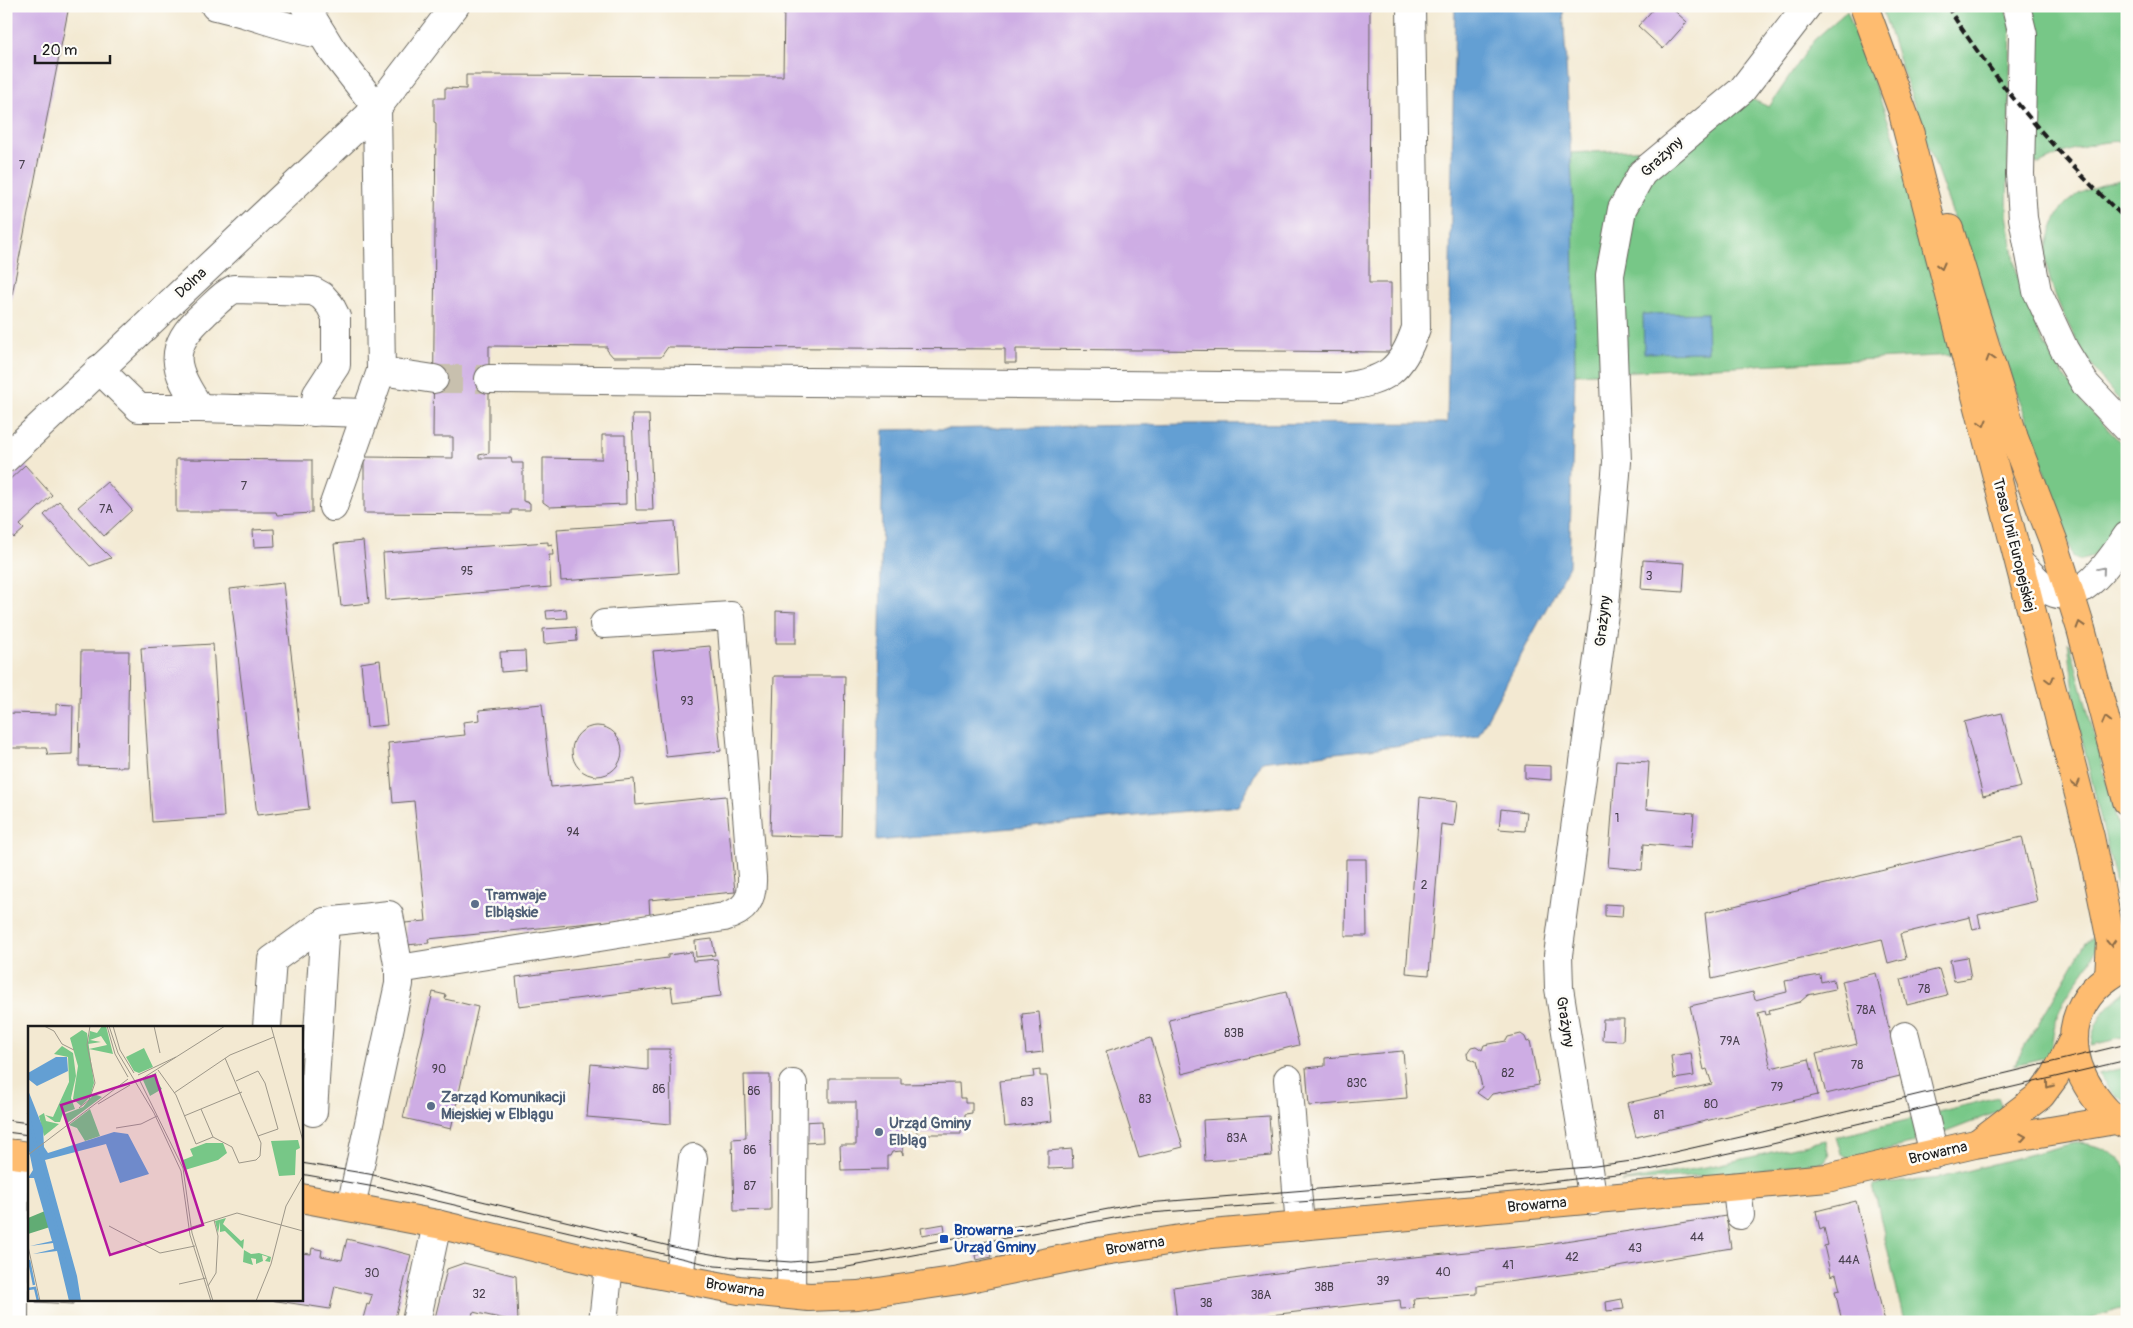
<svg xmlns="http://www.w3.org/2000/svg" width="2133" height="1328" font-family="Pangolin,sans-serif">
  <rect width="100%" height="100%" fill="#fdfcf7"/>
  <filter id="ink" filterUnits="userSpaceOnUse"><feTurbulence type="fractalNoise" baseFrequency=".02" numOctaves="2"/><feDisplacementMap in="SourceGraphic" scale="10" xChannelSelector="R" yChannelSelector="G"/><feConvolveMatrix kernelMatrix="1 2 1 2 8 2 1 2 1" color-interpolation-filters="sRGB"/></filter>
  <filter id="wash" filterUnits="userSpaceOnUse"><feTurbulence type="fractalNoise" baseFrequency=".0096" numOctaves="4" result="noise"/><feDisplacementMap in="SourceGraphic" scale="20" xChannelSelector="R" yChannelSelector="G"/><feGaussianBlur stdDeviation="1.12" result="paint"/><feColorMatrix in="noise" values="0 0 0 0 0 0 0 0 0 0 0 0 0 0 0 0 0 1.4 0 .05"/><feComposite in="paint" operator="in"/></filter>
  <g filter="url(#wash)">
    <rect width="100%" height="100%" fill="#f3e9d2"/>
    <g fill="#77c787" stroke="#4a7252">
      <path d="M1881 6H2004L2011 25 2007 214 2017 274 2037 330 2053 359 2083 403 2127 449V511L2105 544 2092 556 2080 560 2073 557C2013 372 1941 191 1881 6Z"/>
      <path d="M2030 6H2127V141C2089 142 2073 148 2039 164L2032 161C2032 109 2046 57 2030 6Z"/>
      <polygon points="1847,11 1903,160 1956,355 1575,374 1571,153 1670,148 1749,98 1769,107 1814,40"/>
      <path d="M2127 178V408C2094 377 2053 307 2046 262 2044 249 2054 219 2062 208 2077 189 2105 184 2127 178Z"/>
      <polygon points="2068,642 2070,644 2127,859 2127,904 2121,905 2077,718"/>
      <path d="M2096 937C2097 963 2076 978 2065 999 2055 1017 2052 1036 2051 1056L2014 1065 2086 942Z"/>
      <path d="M2127 991V1037L2091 1045C2093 1021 2108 1005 2127 991Z"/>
      <polygon points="2127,1067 2127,1102 2113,1093 2098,1074"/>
      <polygon points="1998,1097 2003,1110 1941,1134 1930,1114"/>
      <polygon points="1915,1118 1918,1133 1915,1143 1848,1158 1841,1153 1836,1137"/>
      <polygon points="1825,1140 1829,1155 1824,1162 1718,1175 1621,1182 1716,1165"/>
      <path d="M2074 1143C2096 1143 2114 1150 2127 1169V1316L2125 1308 2078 1322H1904L1873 1185 1939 1178Z"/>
    </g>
    <g fill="#639fd3" stroke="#405e78">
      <polygon points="1455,6 1563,6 1573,198 1575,374 1569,566 1478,736 1261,762 1239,806 877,841 883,430 1188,424 1447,423"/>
      <polygon points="1707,313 1708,352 1644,353 1643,314"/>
    </g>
    <g id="blocks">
      <g fill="#ceade4">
        <polygon points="6,6 69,6 7,320 6,320"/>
        <polygon points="784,6 1370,6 1369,283 1391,283 1391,352 1016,349 1016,363 1005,363 1005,349 668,347 661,357 613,357 607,350 607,347 489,346 489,453 479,455 479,458 511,458 512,463 523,463 523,501 530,503 530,510 511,510 511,514 364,513 364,457 453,458 453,437 433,437 436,123 434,122 434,98 445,98 445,88 466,89 466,75 783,76"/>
        <polygon points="1656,6 1669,6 1687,22 1663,49 1638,26"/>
        <polygon points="632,415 649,415 653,510 636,510"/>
        <polygon points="602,435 625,435 626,504 550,507 543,502 543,458 602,459"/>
        <polygon points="176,459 312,460 312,513 277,515 276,512 176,512"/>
        <polygon points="25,465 52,495 20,525 24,529 14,538 6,529 6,483"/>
        <polygon points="107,482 132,510 104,536 78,507"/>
        <polygon points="59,501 97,544 111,558 90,566 44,515"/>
        <polygon points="675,521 678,573 561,581 557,529"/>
        <polygon points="274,529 275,546 254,547 253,530"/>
        <polygon points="363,541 369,603 341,606 334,544"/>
        <polygon points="548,542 548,545 552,544 553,555 549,555 551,587 386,600 383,553"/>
        <polygon points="1643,560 1685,563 1683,592 1641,589"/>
        <polygon points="283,583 309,809 257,815 230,589"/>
        <polygon points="566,609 567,618 547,619 546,611"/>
        <polygon points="776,611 796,612 796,643 776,643"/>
        <polygon points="576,627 577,641 544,644 543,629"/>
        <polygon points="213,644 224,817 152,822 141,648"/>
        <polygon points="710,646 721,751 666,757 653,651"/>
        <polygon points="81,651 129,651 127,767 79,766"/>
        <polygon points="525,651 526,670 501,672 500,652"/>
        <polygon points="380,660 387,725 367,727 361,663"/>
        <polygon points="774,676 845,676 842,837 770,835"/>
        <polygon points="56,704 73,705 72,754 48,755 46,748 6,748 6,713 56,714"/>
        <polygon points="542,704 551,787 634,779 636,805 726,796 735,892 649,900 650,917 428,939 429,943 406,945 405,923 426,921 414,801 393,803 388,743 465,735 463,722 480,720 479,710"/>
        <polygon points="2002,713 2021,787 1983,796 1964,722"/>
        <circle cx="597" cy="751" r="25"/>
        <polygon points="1616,760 1649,762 1646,809 1694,813 1691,848 1644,844 1642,870 1608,867"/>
        <polygon points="1525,765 1551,766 1551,780 1525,778"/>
        <polygon points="1420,797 1457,802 1454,826 1441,824 1429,975 1406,973"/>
        <polygon points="1501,809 1527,812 1525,831 1499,829"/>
        <polygon points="2022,837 2037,901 1978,915 1981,928 1973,930 1970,917 1900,934 1906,958 1888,963 1882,939 1712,979 1705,913"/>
        <polygon points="1346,859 1366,859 1367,936 1345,936"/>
        <polygon points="1605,904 1623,905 1622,917 1605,916"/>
        <polygon points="712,939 715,955 696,957 695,941"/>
        <polygon points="692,952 693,961 717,959 721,996 673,1002 671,987 519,1006 516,977 668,958 668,955"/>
        <polygon points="1967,957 1971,978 1954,981 1950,960"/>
        <polygon points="1939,969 1947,995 1907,1005 1901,979"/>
        <polygon points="1876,973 1900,1076 1826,1094 1816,1054 1857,1044 1842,981"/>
        <polygon points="1820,975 1821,982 1833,979 1835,989 1808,995 1800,1002 1769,1010 1770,1014 1766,1015 1765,1011 1758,1013 1771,1068 1809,1059 1818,1095 1636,1137 1627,1103 1712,1084 1707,1069 1704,1070 1690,1006 1753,992 1755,1000 1787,992 1785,981"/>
        <polygon points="433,992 446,995 445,999 478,1007 451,1129 403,1118"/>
        <polygon points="1286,992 1299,1045 1182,1074 1169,1020"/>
        <polygon points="1039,1012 1043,1052 1026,1054 1022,1014"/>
        <polygon points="1603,1019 1624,1019 1623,1041 1602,1040"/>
        <polygon points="1521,1034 1525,1037 1527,1042 1530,1041 1539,1085 1492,1094 1487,1100 1477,1093 1482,1087 1476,1061 1468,1058 1467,1053 1471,1047 1476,1046 1482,1050 1484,1045 1506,1041 1508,1037"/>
        <polygon points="1151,1037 1183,1147 1139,1158 1106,1051"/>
        <polygon points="648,1049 670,1049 671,1124 587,1117 591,1064 648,1070"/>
        <polygon points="1403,1051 1407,1098 1309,1106 1306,1068 1325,1066 1325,1058"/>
        <polygon points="1691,1053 1694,1076 1674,1079 1671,1056"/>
        <polygon points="1040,1070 1040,1076 1047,1076 1052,1121 1005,1127 1000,1081 1034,1077 1033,1071"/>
        <polygon points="744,1075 770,1075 771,1210 734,1211 732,1139 746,1138"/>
        <polygon points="829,1078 901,1078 901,1084 959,1083 960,1098 965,1098 965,1103 972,1103 972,1113 965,1114 965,1118 961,1118 961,1134 917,1134 916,1118 902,1119 903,1155 901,1151 892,1152 890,1156 887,1156 887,1169 841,1170 840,1145 856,1145 856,1102 829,1102"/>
        <polygon points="1269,1116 1272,1156 1205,1161 1203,1120"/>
        <polygon points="822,1121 823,1142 803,1143 802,1122"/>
        <polygon points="1072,1149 1073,1168 1048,1169 1048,1151"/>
        <polygon points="1856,1201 1885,1322 1842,1321 1835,1291 1840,1290 1836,1274 1831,1276 1824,1246 1828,1245 1824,1228 1820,1230 1816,1211"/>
        <polygon points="1726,1216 1731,1248 1606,1269 1477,1286 1477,1294 1413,1299 1414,1308 1401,1309 1400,1300 1210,1322 1177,1322 1173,1287 1352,1263 1539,1245"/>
        <polygon points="944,1224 945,1231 922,1235 921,1228"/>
        <polygon points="347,1239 411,1255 394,1322 362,1322 367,1304 369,1305 372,1295 335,1286 330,1309 271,1300 301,1299 301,1253 311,1254 312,1248 322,1250 321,1256 342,1260"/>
        <polygon points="991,1252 992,1257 976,1260 975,1255"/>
        <polygon points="464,1263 516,1276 518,1322 473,1312 471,1320 478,1322 434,1322 447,1269"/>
        <polygon points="36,1299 73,1299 73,1304 36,1302"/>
        <polygon points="1622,1299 1624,1309 1607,1311 1606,1302"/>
      </g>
    </g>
  </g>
  <g filter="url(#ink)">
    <use href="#blocks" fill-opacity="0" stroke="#67645c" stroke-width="1"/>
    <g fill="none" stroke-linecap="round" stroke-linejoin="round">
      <polyline stroke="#c8c0ae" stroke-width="28" stroke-dasharray="28 14" stroke-linecap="butt" points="434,379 489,379"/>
      <defs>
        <g id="minor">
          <path d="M215 6C252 13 285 29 322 34"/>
          <polyline points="305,6 332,50 377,108 381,371 333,507"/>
          <polyline points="2016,6 2023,35 2020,174 2023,218 2037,291 2064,349 2086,385 2127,428"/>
          <polyline points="99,369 139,408 200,408 366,413"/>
          <polyline points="381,371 434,379"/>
          <path d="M489 379 1343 387C1386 381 1402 371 1416 328L1411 6"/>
          <path d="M200 408C173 369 166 348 204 314 214 305 223 294 234 289L313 291 322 296 330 305 336 317V365L317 394 314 412"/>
          <polyline points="6,458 377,108 455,6"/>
          <path d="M2020 564C2030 572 2040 586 2052 592 2083 606 2113 556 2127 536"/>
          <polyline points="267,1027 272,960 325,922 389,915 399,969"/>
          <polyline points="1905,1036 1934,1154"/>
          <polyline points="1288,1079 1300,1226"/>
          <polyline points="313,1112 325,922"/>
          <polyline points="1737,1188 1740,1215"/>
          <polyline points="1593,1201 1559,988 1558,955 1605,606 1617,462 1610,275 1622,209 1642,173 1742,90 1807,6"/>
          <path d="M351 1207 399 984V969L724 917C745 911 753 900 752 877L731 616 604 624"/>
          <polyline points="679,1279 693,1158"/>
          <polyline points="791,1295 793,1084"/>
          <polyline points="14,1322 15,1154"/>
          <polyline points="416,1322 437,1224"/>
          <polyline points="603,1322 609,1265"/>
        </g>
        <g id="major">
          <polyline points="1864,6 1911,134"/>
          <polyline points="1904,117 2090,837 2111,941 2109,976"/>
          <polyline points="1949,229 2014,438 2053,540 2081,629 2127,801"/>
          <path d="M2125 967C2073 993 2059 1042 2091 1091 2101 1106 2111 1118 2127 1125"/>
          <polyline points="1978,1143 2041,1095 2055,1076 2072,1042"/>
          <polyline points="6,1153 29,1156"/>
          <polyline points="301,1198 437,1224 609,1265 739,1290 809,1297 858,1295 959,1280 1098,1252 1212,1234 1827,1178 1975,1144 2115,1120"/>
        </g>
      </defs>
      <use href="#minor" stroke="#67645c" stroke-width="30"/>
      <use href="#major" stroke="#67645c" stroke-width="30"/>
      <use href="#minor" stroke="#fff" stroke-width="28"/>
      <use href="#major" stroke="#febc70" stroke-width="28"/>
      <g stroke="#1c1c1c" stroke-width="1">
        <polyline points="6,1120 29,1123"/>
        <polyline points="6,1132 29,1135"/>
        <polyline points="301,1163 369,1174 682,1249 734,1258 791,1262 814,1260 875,1253 1135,1204 1588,1167 1639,1160 1754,1134 2127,1044"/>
        <polyline points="301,1174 386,1189 715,1266 791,1271 842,1268 1136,1214 1517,1186 1649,1170 1768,1145 2127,1060"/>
      </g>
      <path stroke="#1c1c1c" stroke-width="4" stroke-dasharray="8 4" stroke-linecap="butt" d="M1947 6C1997 85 2059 156 2127 220"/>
    </g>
    <defs><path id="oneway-chevron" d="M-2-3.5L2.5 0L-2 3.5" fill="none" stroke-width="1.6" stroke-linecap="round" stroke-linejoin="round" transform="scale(1.25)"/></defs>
    <g stroke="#8d6c46">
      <use href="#oneway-chevron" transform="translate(1941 266) rotate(76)"/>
      <use href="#oneway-chevron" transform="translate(1990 358) rotate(-107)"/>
      <use href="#oneway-chevron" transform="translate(1983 423) rotate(75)"/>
      <use href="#oneway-chevron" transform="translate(2080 625) rotate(-107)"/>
      <use href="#oneway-chevron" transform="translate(2050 680) rotate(75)"/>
      <use href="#oneway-chevron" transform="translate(2106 720) rotate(-104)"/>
      <use href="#oneway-chevron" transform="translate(2076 784) rotate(76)"/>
      <use href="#oneway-chevron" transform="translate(2111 943) rotate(87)"/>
      <use href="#oneway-chevron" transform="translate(2049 1085) rotate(126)"/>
      <use href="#oneway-chevron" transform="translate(2023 1137) rotate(-9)"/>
    </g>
    <use stroke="#999" href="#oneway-chevron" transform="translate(2102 570) rotate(-50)"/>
  </g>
  <g fill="#5c6f8a" stroke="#fdfcf7" stroke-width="2">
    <circle cx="475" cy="904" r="5"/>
    <circle cx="431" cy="1106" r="5"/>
    <circle cx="879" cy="1132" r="5"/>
  </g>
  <rect fill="#1a4fb4" stroke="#fdfcf7" stroke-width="2" x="939" y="1234" width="10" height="10" rx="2.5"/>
  <g text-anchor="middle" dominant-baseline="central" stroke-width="5" stroke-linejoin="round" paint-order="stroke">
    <g font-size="12" fill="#48404e">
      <text x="22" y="165">7</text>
      <text x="244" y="486">7</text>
      <text x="106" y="509">7A</text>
      <text x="467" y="571">95</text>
      <text x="1649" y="576">3</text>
      <text x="687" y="701">93</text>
      <text x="1617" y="818">1</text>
      <text x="573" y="832">94</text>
      <text x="1424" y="885">2</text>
      <text x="1924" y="989">78</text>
      <text x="1866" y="1010">78A</text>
      <text x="1234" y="1033">83B</text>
      <text x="1730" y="1041">79A</text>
      <text x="1857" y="1065">78</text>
      <text x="439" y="1069">90</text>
      <text x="1508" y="1073">82</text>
      <text x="1357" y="1083">83C</text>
      <text x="1777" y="1087">79</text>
      <text x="659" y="1089">86</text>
      <text x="754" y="1091">86</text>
      <text x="1145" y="1099">83</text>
      <text x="1027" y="1102">83</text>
      <text x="1711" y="1104">80</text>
      <text x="1659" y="1115">81</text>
      <text x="1237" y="1138">83A</text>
      <text x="750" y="1150">86</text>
      <text x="750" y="1186">87</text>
      <text x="1697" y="1237">44</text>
      <text x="1635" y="1248">43</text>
      <text x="1572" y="1257">42</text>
      <text x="1849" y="1260">44A</text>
      <text x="1508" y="1265">41</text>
      <text x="1443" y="1272">40</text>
      <text x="372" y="1273">30</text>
      <text x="1383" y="1281">39</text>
      <text x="1324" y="1287">38B</text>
      <text x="479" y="1294">32</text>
      <text x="1261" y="1295">38A</text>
      <text x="1206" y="1303">38</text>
    </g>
    <g font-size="15" fill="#1c1c1c" stroke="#fdfcf7">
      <text transform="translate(1662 157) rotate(-43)">Grażyny</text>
      <text transform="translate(191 283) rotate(-43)">Dolna</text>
      <text transform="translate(2014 545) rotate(76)">Trasa Unii Europejskiej</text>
      <text transform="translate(1603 621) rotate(-84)">Grażyny</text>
      <text transform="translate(1565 1022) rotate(81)">Grażyny</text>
      <text transform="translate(1938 1153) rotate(-13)">Browarna</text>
      <text transform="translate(1537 1205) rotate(-5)">Browarna</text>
      <text transform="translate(1135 1246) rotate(-9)">Browarna</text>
      <text transform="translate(735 1288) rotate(9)">Browarna</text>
    </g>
    <g font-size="15" font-weight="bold" fill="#4e5e75" stroke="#fdfcf7" text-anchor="start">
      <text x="485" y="895">Tramwaje<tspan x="485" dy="17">Elbląskie</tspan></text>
      <text x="441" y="1097">Zarząd Komunikacji<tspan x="441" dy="17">Miejskiej w Elblągu</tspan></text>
      <text x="889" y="1123">Urząd Gminy<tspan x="889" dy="17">Elbląg</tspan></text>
    </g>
    <g font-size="15" font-weight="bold" fill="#164399" stroke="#fdfcf7" text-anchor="start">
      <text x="954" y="1230">Browarna -<tspan x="954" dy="17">Urząd Gminy</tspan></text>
    </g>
  </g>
  <g transform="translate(28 1026)">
    <rect width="275" height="275" fill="#f3e9d2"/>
    <path d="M74 0H78L85 28 61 23 79 19 73 10 62 14 73 16 60 18 62 5 69 7ZM54 4 59 7 66 57 62 71 53 80 45 73 50 40 42 12ZM34 20 45 27 48 50 43 72 47 83 35 87 32 96H27L17 89 25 91 41 56 40 31 26 28ZM116 22 125 41 111 47 106 45 98 31ZM129 46 126 50 134 63 122 70 115 54ZM66 68 74 71 38 98 37 88 55 81ZM62 83 72 110 57 115 49 102 41 99ZM16 87 18 95 31 98 16 110 11 90ZM270 114 272 122 268 124 267 149 251 150 243 115ZM178 117H195L199 127 190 134 157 144 155 134 165 130 162 123ZM198 192 195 198 213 215 216 213 215 223 197 205 192 206V196L190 207 187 195ZM216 224 223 228 231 227 243 231 242 236 237 235 240 231 234 229 235 235 228 238V233L223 232 225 239 215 236Z" fill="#77c787"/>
    <path d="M17 185 22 201 0 208V192Z" fill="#61ac74"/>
    <path d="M28 31H39L40 45 9 60 0 53V47ZM0 64 15 102 16 121 20 127 86 106 100 108 121 148 92 157 78 118 17 134 49 250 53 275H41L29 225 5 228 26 223 25 217 2 220 24 215 6 152H0L5 144 0 120Z" fill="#639fd3"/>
    <path fill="none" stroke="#639fd3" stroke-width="2.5" d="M0 87 47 275M1 234 6 259M0 263 7 262 10 275"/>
    <path fill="none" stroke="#9d9789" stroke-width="1" d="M16 0 26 5 34 18 46 24M79 0 87 28 100 51M81 0 90 27 126 87 153 145 162 209 183 275M85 0 92 24 106 47M126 0 132 27M243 0 275 115M130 44 148 69 168 118 185 111 204 121 211 137 228 134 232 130 233 117 197 32M110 49 148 31M112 54 197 0M112 55 155 142 164 207 185 275M208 55 230 45 237 57 250 103 230 110M146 67 202 29 246 11M70 78 102 59M51 82 61 74 67 57 59 19 62 0M173 83 185 111M156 90 214 66M88 102 113 98 129 90M0 129 100 53M81 200 132 227 167 220M164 201 209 187 275 205M0 220 12 275M151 258 178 252M180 260 188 247 190 210 186 194M228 275 243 238 258 180 275 150"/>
    <path fill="#b5179e" fill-opacity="0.15" stroke="#b5179e" stroke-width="2.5" d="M127 49 175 199 82 229 33 79Z"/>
    <rect width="275" height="275" fill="none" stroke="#1c1c1c" stroke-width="2.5"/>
  </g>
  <rect width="2133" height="1328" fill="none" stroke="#fdfcf7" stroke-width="25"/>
  <path d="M35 55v8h75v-8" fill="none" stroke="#1c1c1c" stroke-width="2.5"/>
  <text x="42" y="55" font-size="15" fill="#1c1c1c" stroke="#fdfcf7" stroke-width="4" paint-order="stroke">20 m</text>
</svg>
